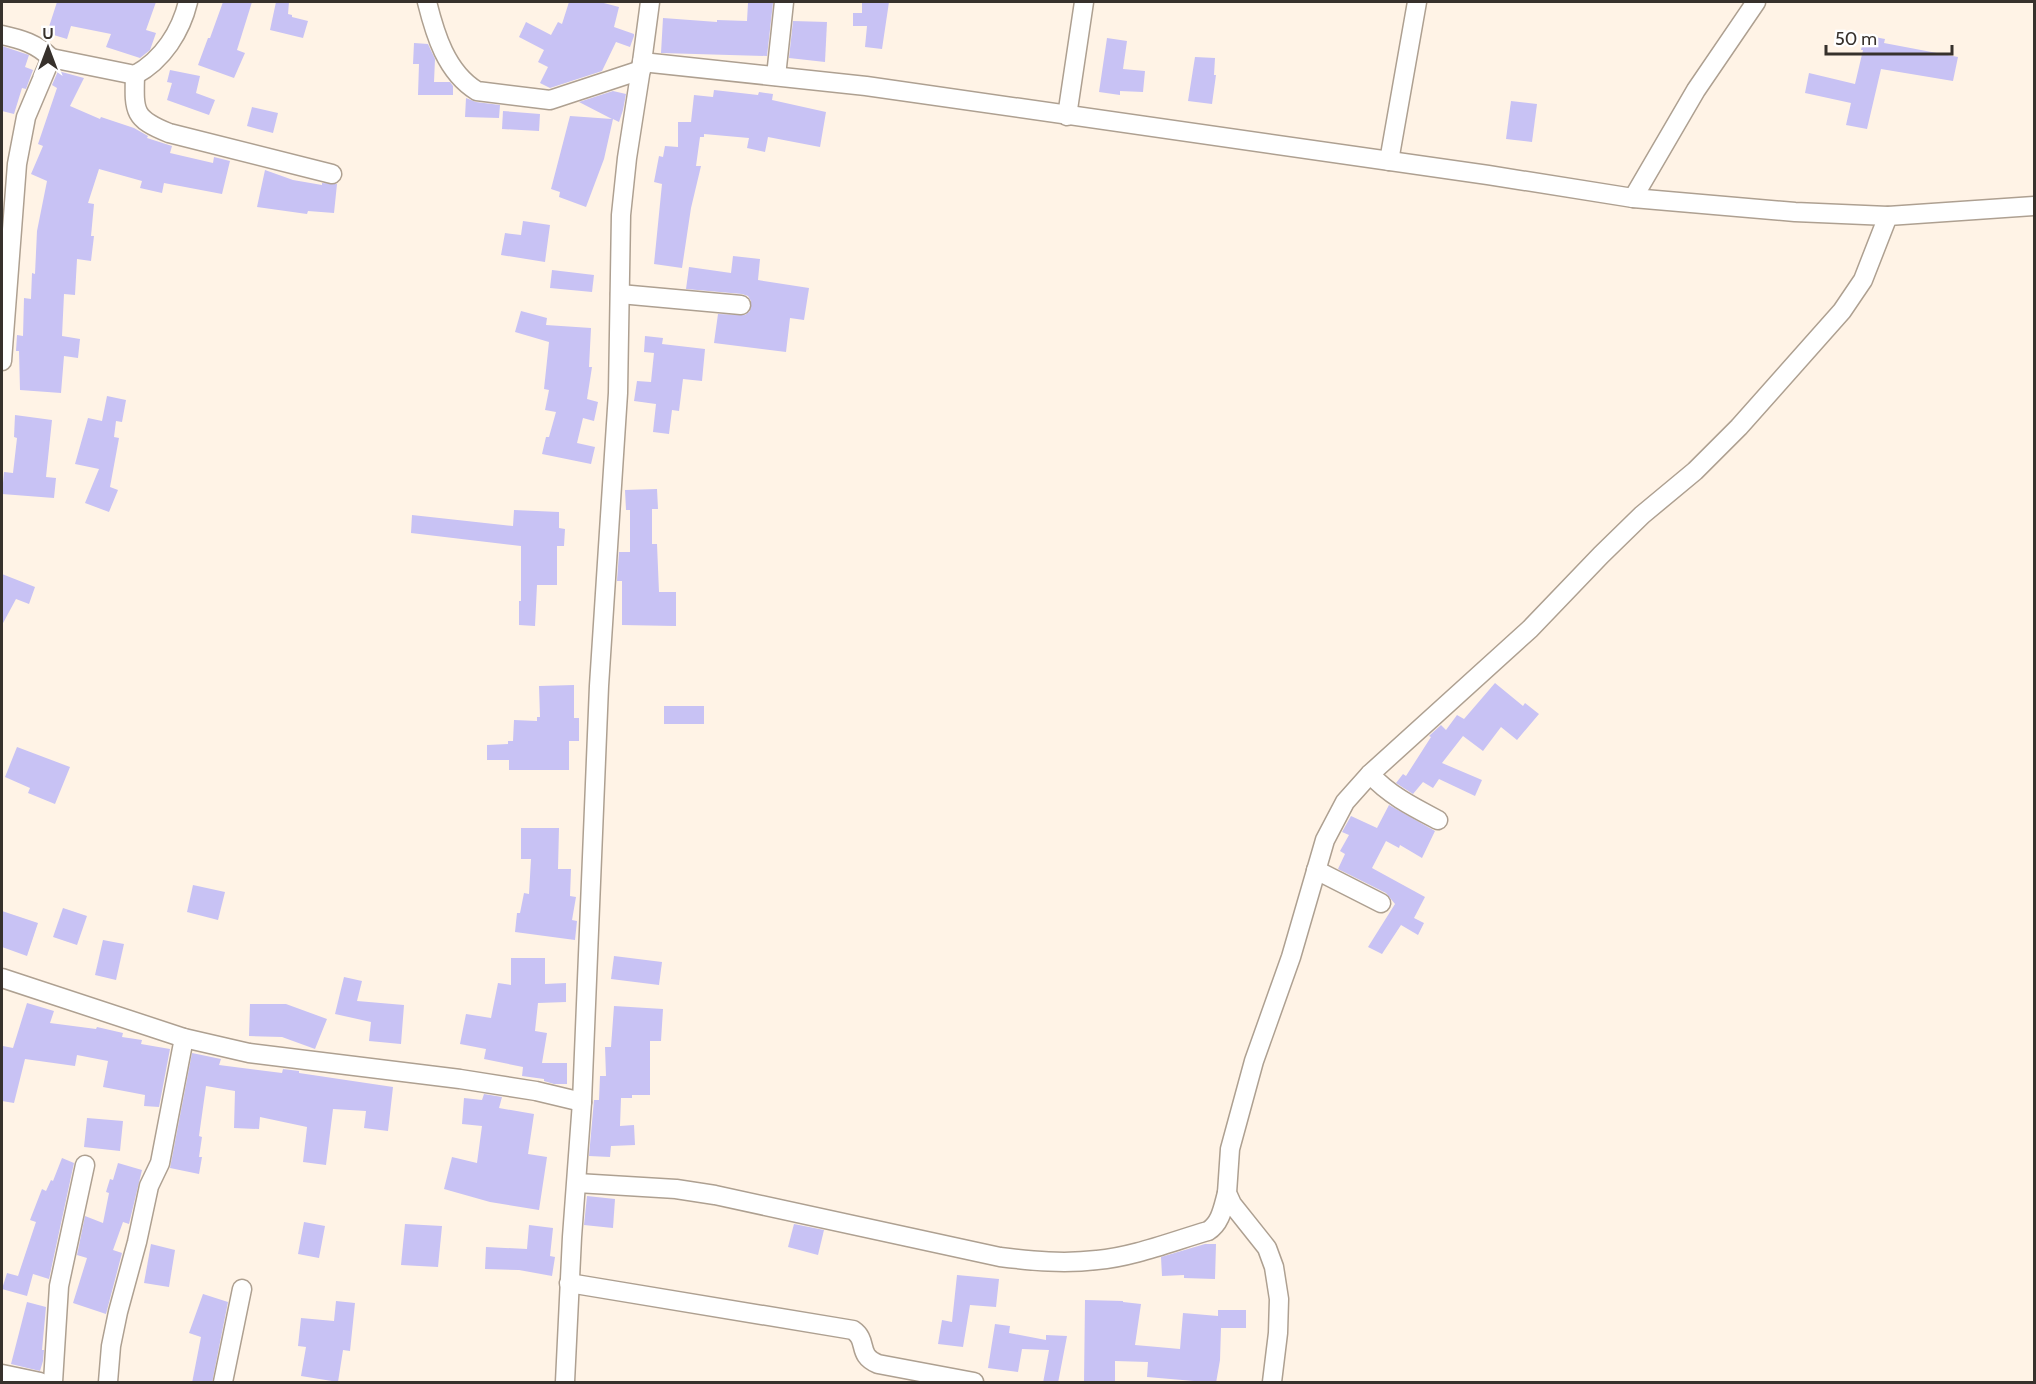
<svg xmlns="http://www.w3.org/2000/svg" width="2036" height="1384" font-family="Cabin,sans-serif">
  <rect width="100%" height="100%" fill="#fff3e6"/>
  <g fill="#c8c2f4">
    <polygon points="57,2 156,2 146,30 156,33 150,50 140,58 106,47 111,34 71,26 67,39 47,33"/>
    <polygon points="223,2 252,2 237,50 245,53 234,78 198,65 208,38 210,38"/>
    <polygon points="276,2 289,2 288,14 292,15 292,17 308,21 303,38 270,30"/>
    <polygon points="569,2 600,2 619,7 614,27 634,34 634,36 630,47 616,42 602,71 550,88 540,83 548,67 538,62 544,50 519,37 526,22 551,35 558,22 562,24"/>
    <polygon points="862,2 889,2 882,49 865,47 867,26 853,26 853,13 862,13"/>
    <polygon points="748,3 773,3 767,56 661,53 663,18 717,22 717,20 747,21"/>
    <polygon points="793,21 827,22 825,62 789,58"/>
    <polygon points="1864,35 1885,39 1884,43 1958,57 1953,81 1881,69 1867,129 1846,125 1851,103 1805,93 1809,73 1855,84 1863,50 1861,50"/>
    <polygon points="1107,38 1127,41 1123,69 1145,71 1143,92 1120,91 1120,95 1099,92"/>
    <polygon points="414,43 428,44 435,59 434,82 450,82 453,86 453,95 418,95 419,64 413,64"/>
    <polygon points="2,46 29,55 25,67 33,70 26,89 22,88 14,114 2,111"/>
    <polygon points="1195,57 1215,58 1214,75 1216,75 1212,104 1188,101"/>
    <polygon points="170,70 200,76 196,93 215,100 209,115 167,100 172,83 167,82"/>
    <polygon points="58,71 84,78 70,106 100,119 101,117 134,128 148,136 147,138 172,146 170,153 213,163 214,157 230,161 222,194 164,183 162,193 140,188 142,181 99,169 88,203 94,204 91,236 94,236 91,261 77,259 75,295 64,294 62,336 80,339 78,358 64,356 61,393 20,390 19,351 16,351 17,335 23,336 24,298 31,299 32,273 35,274 37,231 47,181 31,174 43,146 38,144 57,88 52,85"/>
    <polygon points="714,90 758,95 759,92 773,94 772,100 826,112 820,147 768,137 765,152 747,148 749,138 704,134 704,137 700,137 696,166 701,166 691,208 682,268 654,264 662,184 654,182 659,156 663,157 665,146 678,147 678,122 691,122 694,95 713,97"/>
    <polygon points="613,91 626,94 623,110 619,122 613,119 604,159 586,207 559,197 560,192 551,189 570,116 612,119 579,102"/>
    <polygon points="466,98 476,102 500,105 499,118 465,117"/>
    <polygon points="1511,101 1537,104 1532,142 1506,139"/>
    <polygon points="252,107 278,113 273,133 247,126"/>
    <polygon points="503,111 540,114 539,131 502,129"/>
    <polygon points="265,170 293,180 322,185 322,183 337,184 334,213 308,211 307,214 257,207"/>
    <polygon points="523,221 550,225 545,262 501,255 505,233 521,235"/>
    <polygon points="733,256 760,259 758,280 809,288 804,320 790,318 786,352 714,343 718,314 745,315 750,311 751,301 748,296 742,294 686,289 689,267 731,273"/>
    <polygon points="552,270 594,275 592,292 550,288"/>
    <polygon points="521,311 547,318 546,325 591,328 589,367 592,367 587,399 598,402 594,421 583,418 577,443 595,447 591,464 542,454 546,437 549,437 556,412 545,410 549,390 544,389 549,342 515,332"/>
    <polygon points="645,336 663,338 662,344 705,349 702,381 683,379 679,411 672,410 669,434 653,432 656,404 634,401 637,381 651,382 654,353 644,352"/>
    <polygon points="107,396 126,400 122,422 116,421 114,437 119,438 110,487 118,490 109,512 85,503 99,469 75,464 88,418 102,421"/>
    <polygon points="15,415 52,420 46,477 56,478 54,498 2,494 4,472 13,473 17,438 14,437"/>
    <polygon points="657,489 658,509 652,509 652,544 657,544 659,592 676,592 676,626 622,625 622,581 617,581 619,552 630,552 630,510 626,510 625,490"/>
    <polygon points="514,510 559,512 559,528 565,529 564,546 557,546 557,585 537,585 535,626 519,625 519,601 521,601 521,546 411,533 412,515 513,526"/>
    <polygon points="2,574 35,587 29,604 16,599 2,625"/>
    <polygon points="1495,683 1523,706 1525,703 1539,714 1517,740 1501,727 1483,751 1463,736 1442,763 1482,780 1475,796 1439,779 1433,788 1423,782 1413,794 1396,783 1403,774 1406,776 1431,737 1429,736 1441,725 1446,730 1457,715 1464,719"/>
    <polygon points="574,685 574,718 579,718 579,741 569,741 569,770 509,770 509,760 487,760 487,745 508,744 508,741 513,741 514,720 537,721 537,717 540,717 539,686"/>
    <rect x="664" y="706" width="40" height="18"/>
    <polygon points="17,747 70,767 55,804 28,793 30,788 5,777"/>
    <polygon points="1389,805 1435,831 1422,858 1400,845 1399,848 1386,841 1372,868 1425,897 1414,918 1424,923 1418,935 1401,925 1382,954 1368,947 1395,904 1386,893 1338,869 1345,854 1340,851 1349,835 1342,832 1351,816 1377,828"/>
    <polygon points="521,828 559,828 558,869 571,869 570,896 576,897 572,920 577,921 575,940 515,932 517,913 520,913 524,893 529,894 531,859 521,859"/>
    <polygon points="193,885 225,892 218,920 187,912"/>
    <polygon points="63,908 87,916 77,945 53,937"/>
    <polygon points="2,911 38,923 27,956 2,947"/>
    <polygon points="103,940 124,944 116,980 95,975"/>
    <polygon points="614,956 662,962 659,985 611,979"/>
    <polygon points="511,958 545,958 545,984 566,983 566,1002 538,1003 535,1031 547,1033 542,1063 567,1063 567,1084 554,1084 544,1081 544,1079 522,1076 523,1067 484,1059 486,1049 460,1044 466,1014 491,1018 498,983 511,985"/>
    <polygon points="344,977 362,981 357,1001 404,1005 401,1044 369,1041 371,1022 335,1014"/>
    <polygon points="27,1003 54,1011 50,1023 96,1029 97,1027 123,1033 122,1037 142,1040 141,1044 170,1049 159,1107 144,1106 145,1095 103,1087 108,1061 77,1055 75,1066 25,1059 14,1103 2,1101 3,1046 13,1048"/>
    <polygon points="250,1004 286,1004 327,1019 315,1049 282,1037 249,1036"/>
    <polygon points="614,1006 663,1009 661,1041 650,1041 650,1095 632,1095 632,1098 621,1098 620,1126 634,1125 635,1145 611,1146 610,1157 589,1156 594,1100 599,1100 600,1076 606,1076 605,1047 611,1047"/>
    <polygon points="192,1053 221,1059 219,1065 282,1073 283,1069 299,1071 299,1073 393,1087 388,1131 364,1128 366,1111 333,1109 326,1165 303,1162 307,1127 260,1117 259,1129 234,1128 235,1091 206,1086 199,1136 202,1137 199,1157 202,1157 199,1174 170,1168"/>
    <polygon points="484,1094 502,1097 499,1108 534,1114 528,1154 547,1157 539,1210 490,1202 444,1189 452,1157 477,1163 482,1126 462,1124 464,1098 482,1100"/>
    <polygon points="87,1118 123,1121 120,1151 84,1147"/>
    <polygon points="62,1158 74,1163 49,1279 33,1274 27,1296 2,1289 7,1273 18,1276 36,1222 30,1220 42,1189 46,1191 51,1180 53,1181"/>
    <polygon points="118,1163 142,1170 129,1224 123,1222 113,1250 122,1253 106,1314 73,1303 87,1258 77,1255 85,1216 103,1223 109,1193 106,1192 110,1179 113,1180"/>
    <polygon points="587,1196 615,1199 613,1228 584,1225"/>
    <polygon points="304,1222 325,1226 319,1258 298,1254"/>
    <polygon points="405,1224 442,1226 438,1267 401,1265"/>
    <polygon points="794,1224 824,1230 818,1255 788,1247"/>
    <polygon points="529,1225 553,1228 550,1256 555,1257 552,1276 519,1270 485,1269 486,1247 527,1249"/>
    <polygon points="151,1244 175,1250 169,1287 144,1283"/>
    <polygon points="1205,1244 1216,1244 1215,1279 1184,1278 1184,1275 1162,1276 1161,1257"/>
    <polygon points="957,1275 999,1279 996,1307 970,1305 963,1347 938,1344 942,1320 952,1322"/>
    <polygon points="203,1294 228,1302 212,1383 192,1383 201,1337 189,1333"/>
    <polygon points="1085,1300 1123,1301 1123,1302 1141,1304 1135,1345 1180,1349 1183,1313 1218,1316 1218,1310 1246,1310 1246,1328 1221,1328 1220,1360 1216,1383 1194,1383 1194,1381 1147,1377 1148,1362 1115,1361 1115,1383 1084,1383"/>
    <polygon points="336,1301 355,1303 350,1351 343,1350 338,1382 301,1376 306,1347 298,1346 301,1318 334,1321"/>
    <polygon points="27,1302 46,1307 42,1350 44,1350 43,1361 40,1371 11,1364"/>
    <polygon points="995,1324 1010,1326 1009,1333 1046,1340 1046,1335 1067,1336 1058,1383 1043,1383 1049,1350 1022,1349 1018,1372 988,1368"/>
  </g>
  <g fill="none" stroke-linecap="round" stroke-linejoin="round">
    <defs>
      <g id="minor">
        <path d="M427 2C435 34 446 72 477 91L550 100 641 70"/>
        <path d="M2 35C21 39 37 44 51 58"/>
        <polyline points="642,62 866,86 1488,175 1633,198 1795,212 1888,216 2034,206"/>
        <path d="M135 75C134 111 133 119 169 133L332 174"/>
        <polyline points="776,76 784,2"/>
        <polyline points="1067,116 1084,2"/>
        <polyline points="1389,161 1417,2"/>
        <polyline points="1633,198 1696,90 1756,2"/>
        <polyline points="620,294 741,305"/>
        <path d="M2 361 17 164 26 117 51 58 135 75C163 60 181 31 188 2"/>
        <path d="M1370 774C1389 795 1413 807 1438 820"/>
        <polyline points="1316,870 1381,903"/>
        <polyline points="2,978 184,1038 249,1053 460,1079 536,1091 582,1102"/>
        <path d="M577 1183 676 1189 715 1195 1000 1257C1033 1261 1064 1264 1097 1260 1133 1257 1173 1241 1208 1231 1221 1223 1223 1207 1227 1193"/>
        <path d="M569 1283 853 1330C869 1341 856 1355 878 1364L974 1382"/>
        <polyline points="2,1374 40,1382"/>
        <polyline points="53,1382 59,1286 85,1165"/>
        <polyline points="108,1382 111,1346 118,1312 137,1242 149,1186 160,1163 184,1038"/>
        <polyline points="223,1382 242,1289"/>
        <polyline points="565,1382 572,1237 582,1102 599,686 618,393 621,215 627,158 642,62 650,2"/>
        <polyline points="1272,1382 1278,1333 1279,1299 1274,1267 1267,1248 1232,1204 1227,1193 1230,1149 1254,1061 1291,957 1325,840 1345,802 1370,774 1530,629 1601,555 1642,515 1695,471 1739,427 1842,311 1863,280 1888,216"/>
      </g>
    </defs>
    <use href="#minor" stroke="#aea091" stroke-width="21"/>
    <use href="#minor" stroke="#fff" stroke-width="18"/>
  </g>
  <rect width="2036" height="1384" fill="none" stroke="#37312c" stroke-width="6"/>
  <g transform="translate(48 48)" stroke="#ffffff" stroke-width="4.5" paint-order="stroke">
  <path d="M0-4.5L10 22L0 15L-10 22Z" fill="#37312c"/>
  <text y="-9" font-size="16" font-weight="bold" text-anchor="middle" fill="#37312c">U</text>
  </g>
  <path d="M1826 45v9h126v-9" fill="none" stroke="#37312c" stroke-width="3"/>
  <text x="1835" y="45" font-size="18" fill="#37312c" stroke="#ffffff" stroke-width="4.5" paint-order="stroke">50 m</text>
</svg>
